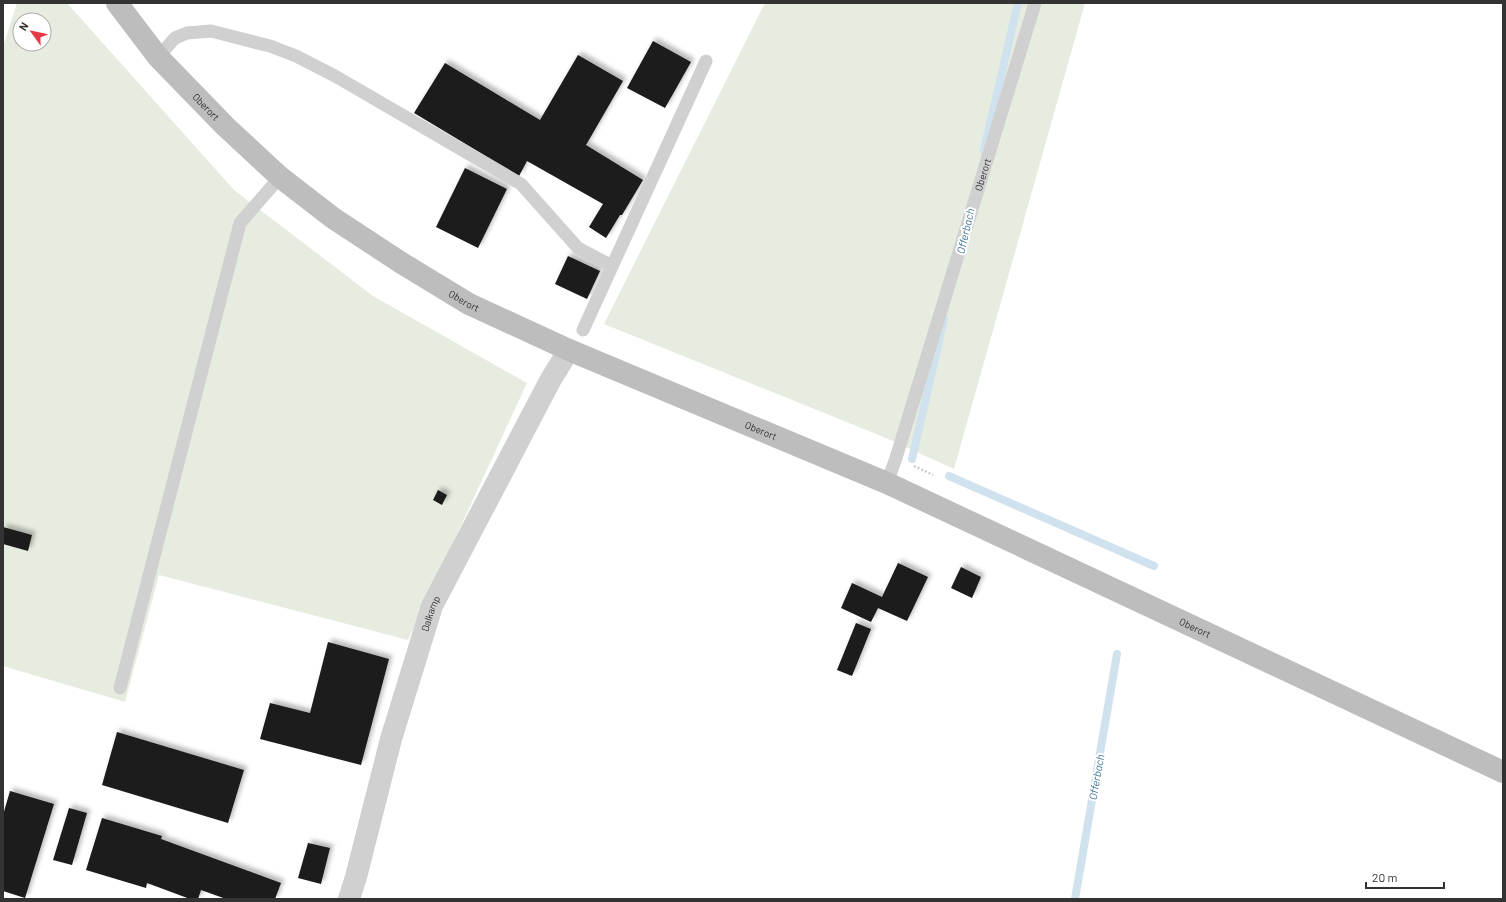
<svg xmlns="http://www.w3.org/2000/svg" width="1506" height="902" font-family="Barlow,sans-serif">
  <defs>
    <filter id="shadow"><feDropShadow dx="3.5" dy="-3.5" stdDeviation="2" flood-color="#0004"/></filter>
  </defs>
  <rect width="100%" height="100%" fill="#fff"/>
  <g fill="#e6ecdf" fill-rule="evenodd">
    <path d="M17 3H67L234 190 373 296 527 383 408 640 159 575 125 702 3 666V47ZM20 20H44V44H20Z"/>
    <polygon points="765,3 1085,3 954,469 886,438 604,324"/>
  </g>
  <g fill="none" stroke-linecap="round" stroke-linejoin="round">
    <g stroke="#cfe2ee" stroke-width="8">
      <polyline points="984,150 1018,3"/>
      <polyline points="912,459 944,319"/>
      <polyline points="949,476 1154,566"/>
      <polyline points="1075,899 1117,654"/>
    </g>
  </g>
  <g fill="#1a1a1a" filter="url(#shadow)">
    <polygon points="653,41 691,62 665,108 627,88"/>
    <polygon points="578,55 623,81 586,145 643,180 622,215 620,215 606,238 589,227 603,204 527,161 519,176 414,113 445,63 540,120"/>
    <polygon points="465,168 507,189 478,248 436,227"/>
    <polygon points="568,256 600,271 587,299 555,284"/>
    <polygon points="438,490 447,495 442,505 433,500"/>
    <polygon points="3,527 32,535 28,551 3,544"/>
    <polygon points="898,563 928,577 907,621 878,608 871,622 841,608 852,583 882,597"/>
    <polygon points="961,567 981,577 972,598 951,588"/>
    <polygon points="856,623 871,629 852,676 837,670"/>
    <polygon points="328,642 389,659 361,765 260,739 270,703 310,713"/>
    <polygon points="117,732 244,770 228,823 102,785"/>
    <polygon points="10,791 54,804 25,898 3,891 3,815"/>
    <polygon points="69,808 87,813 72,865 53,860"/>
    <polygon points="102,818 162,836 161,839 281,883 275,899 226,899 201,890 198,899 190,899 147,883 146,888 86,870"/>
    <polygon points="308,843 330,848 321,884 298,878"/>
  </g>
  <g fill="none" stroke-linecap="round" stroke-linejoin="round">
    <polyline stroke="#cdcdcd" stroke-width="2.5" stroke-dasharray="2 2" stroke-linecap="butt" points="914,466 933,475"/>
    <g stroke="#d0d0d0" stroke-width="13">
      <polyline points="158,57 175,38 187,33 211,31 270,46 296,56 335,76 521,184 578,248 612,266"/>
      <polyline points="583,330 706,61"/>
      <path id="s1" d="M887 483 896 458 1035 3"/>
      <polyline points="120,688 240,223 280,177"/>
    </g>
    <path stroke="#d0d0d0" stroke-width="22" id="s2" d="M349 899 356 877 391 739 432 606 551 379 569 350"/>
    <path stroke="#bdbdbd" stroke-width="22" id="s3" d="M117 3 158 57 225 126 280 177 333 218 400 262 469 304 569 350 887 483 1503 772"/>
  </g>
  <g text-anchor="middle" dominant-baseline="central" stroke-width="4" stroke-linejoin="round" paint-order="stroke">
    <g font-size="10" fill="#333" stroke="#fff">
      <text stroke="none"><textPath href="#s3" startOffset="137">Oberort</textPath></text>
      <text stroke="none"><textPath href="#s1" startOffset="323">Oberort</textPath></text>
      <text stroke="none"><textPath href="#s3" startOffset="461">Oberort</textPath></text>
      <text stroke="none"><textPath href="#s3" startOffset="785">Oberort</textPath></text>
      <text stroke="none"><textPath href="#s2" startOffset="297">Dalkamp</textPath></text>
      <text stroke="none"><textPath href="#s3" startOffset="1262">Oberort</textPath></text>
    </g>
    <g font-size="11" font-style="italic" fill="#3f7597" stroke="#fff">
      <text transform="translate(965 231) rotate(-77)">Offerbach</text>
      <text transform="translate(1096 777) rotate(-80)">Offerbach</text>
    </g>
  </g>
  <rect width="1506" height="902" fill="none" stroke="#333333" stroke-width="8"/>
  <g transform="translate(32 32) rotate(303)"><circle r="19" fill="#ffffff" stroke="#adadad"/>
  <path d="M0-3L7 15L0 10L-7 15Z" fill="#e63946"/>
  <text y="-6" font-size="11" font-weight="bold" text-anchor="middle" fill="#333333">N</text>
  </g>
  <path d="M1366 882v6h78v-6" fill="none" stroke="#333333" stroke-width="2"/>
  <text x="1372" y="882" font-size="12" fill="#333333" stroke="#ffffff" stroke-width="3" paint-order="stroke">20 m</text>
</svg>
